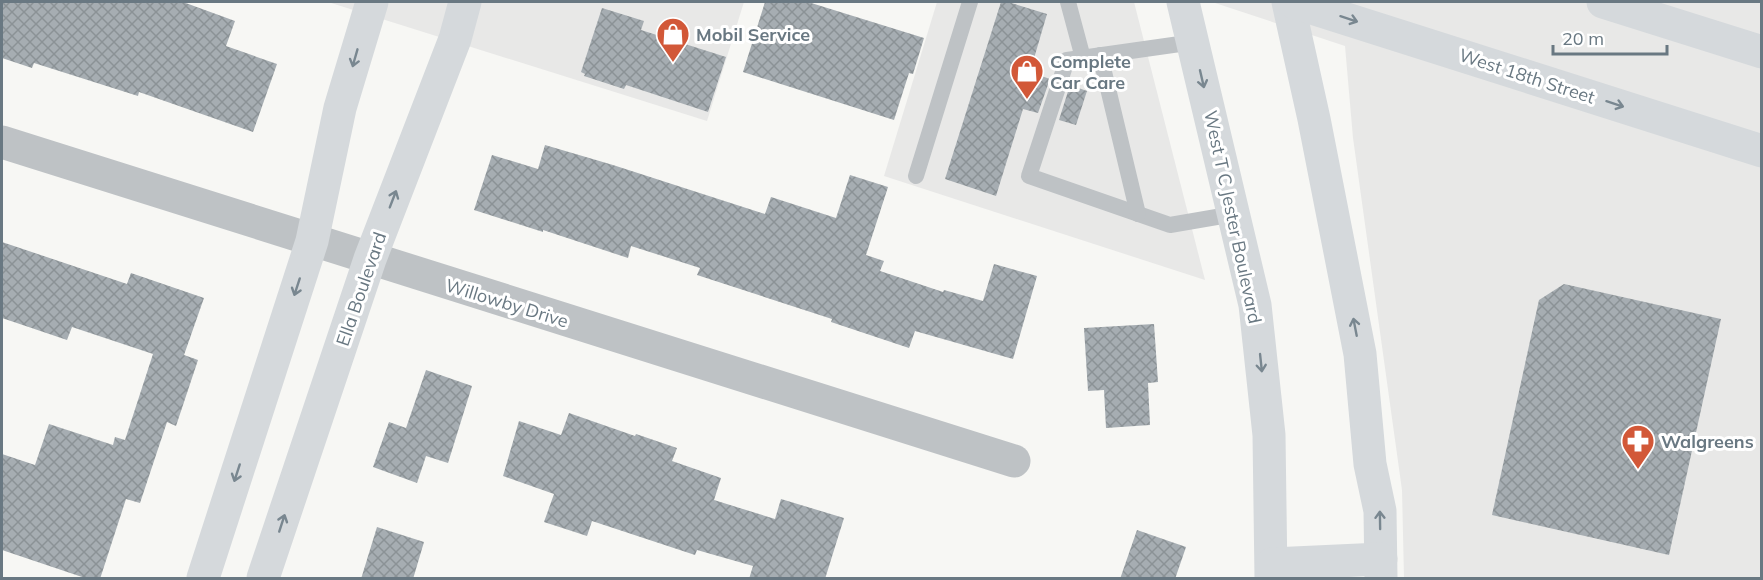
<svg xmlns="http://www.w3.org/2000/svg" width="1763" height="580" font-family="Mulish,sans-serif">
  <defs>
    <pattern id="building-cross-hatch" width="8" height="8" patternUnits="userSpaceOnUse" patternTransform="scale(1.5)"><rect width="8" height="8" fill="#a6adb2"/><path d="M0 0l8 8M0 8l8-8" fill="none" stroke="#8b9296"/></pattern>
  </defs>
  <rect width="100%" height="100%" fill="#f7f7f4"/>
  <g fill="#e8e8e7">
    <polygon points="328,2 744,2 707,121"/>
    <polygon points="937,2 1134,2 1205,280 884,176"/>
    <polygon points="1212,2 1761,2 1761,578 1404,578 1402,490 1353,138 1345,46"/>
  </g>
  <g fill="url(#building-cross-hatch)">
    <polygon points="2,2 183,2 235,21 226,46 277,64 253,132 139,92 138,96 34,63 32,68 2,58"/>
    <polygon points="765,2 808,2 924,38 913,74 909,73 894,120 743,72"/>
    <polygon points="1001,2 1008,2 1047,14 1030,72 1050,79 1038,113 1023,109 996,196 945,179"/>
    <polygon points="602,8 644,21 641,30 726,57 708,112 626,85 624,89 584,76 585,74 581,72"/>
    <polygon points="1070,85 1087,91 1076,125 1059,120"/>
    <polygon points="545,145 613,165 765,214 771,197 836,218 850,175 888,187 866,255 884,261 880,271 943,292 944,290 983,301 994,264 1037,276 1013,359 915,331 909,348 831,322 832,319 697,275 700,268 631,246 628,258 543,230 543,232 474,210 492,155 538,169"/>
    <polygon points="2,242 127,284 131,273 204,298 184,355 198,360 176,426 167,422 140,503 126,499 100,579 88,579 2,550 2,454 35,465 49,424 113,445 115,437 125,440 153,354 72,327 67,340 2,318"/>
    <polygon points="1564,284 1721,319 1669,555 1492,515 1539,300"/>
    <polygon points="1154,324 1158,382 1148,383 1150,425 1106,428 1104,390 1088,391 1084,328"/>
    <polygon points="426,370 472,386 448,463 426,456 417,483 373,467 389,422 406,428"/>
    <polygon points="569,413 635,436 636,434 677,448 672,461 721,478 714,500 775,519 781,499 844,518 825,579 749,579 753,566 697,550 695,555 592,521 587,536 544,522 554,494 503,476 519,421 561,435"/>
    <polygon points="377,527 424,542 413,579 361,579"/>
    <polygon points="1137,530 1186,547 1175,579 1120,579"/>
  </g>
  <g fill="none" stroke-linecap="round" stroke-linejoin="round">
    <g stroke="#bec2c5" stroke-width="16">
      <polyline points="1068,2 1083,58"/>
      <polyline points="1194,42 1067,60 1029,176 1170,225 1234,214"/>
      <polyline points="1100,55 1138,214"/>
      <polyline points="916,176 970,2"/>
    </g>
    <polyline stroke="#bec2c5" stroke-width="33" points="2,142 1014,461"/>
    <g stroke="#d5d9dc" stroke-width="33">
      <polyline points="1183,2 1255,305 1269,435 1271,578"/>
      <polyline points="1288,2 1314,119 1360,354 1370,464 1380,511 1381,578"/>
      <polyline points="1293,2 1762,151"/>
      <polyline points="1603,2 1762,52"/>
      <polyline points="1272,564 1381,559"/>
      <polyline points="203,578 312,241 340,108 372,2"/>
      <polyline points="263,578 370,259 455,39 465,2"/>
    </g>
  </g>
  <defs><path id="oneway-shaft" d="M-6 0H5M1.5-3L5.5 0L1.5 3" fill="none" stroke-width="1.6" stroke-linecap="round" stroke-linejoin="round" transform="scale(1.5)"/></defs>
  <g stroke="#798790">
    <use href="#oneway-shaft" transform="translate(1349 19) rotate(18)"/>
    <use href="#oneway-shaft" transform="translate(355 58) rotate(106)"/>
    <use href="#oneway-shaft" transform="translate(1202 79) rotate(77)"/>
    <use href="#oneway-shaft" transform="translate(1615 104) rotate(18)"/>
    <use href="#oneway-shaft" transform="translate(393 199) rotate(-69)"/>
    <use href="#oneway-shaft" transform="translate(297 287) rotate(108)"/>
    <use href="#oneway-shaft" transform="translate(1355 327) rotate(-101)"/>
    <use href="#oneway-shaft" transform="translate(1261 363) rotate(84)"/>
    <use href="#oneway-shaft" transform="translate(237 473) rotate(108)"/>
    <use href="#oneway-shaft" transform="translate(1380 520) rotate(-91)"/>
    <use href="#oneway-shaft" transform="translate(282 523) rotate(-72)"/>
  </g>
  <defs>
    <symbol id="shop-pin" viewBox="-11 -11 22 30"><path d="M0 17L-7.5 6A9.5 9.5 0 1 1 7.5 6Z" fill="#d25838" stroke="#fff"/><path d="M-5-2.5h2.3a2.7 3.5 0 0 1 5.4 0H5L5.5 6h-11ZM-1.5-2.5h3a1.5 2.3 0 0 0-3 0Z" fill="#fff"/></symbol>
    <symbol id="pharmacy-pin" viewBox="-11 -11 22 30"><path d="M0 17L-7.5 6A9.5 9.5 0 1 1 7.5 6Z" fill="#d25838" stroke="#fff"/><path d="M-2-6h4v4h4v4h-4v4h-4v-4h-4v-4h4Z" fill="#fff"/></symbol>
  </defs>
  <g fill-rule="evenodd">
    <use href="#shop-pin" x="654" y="15" width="38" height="52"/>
    <use href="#shop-pin" x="1008" y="52" width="38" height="52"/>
    <use href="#pharmacy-pin" x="1619" y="422" width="38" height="52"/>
  </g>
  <g text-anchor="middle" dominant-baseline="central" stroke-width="6" stroke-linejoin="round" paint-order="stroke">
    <g font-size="18" font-weight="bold" fill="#697882" stroke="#fff" text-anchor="start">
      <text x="696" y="34">Mobil Service</text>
      <text x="1050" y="61">Complete<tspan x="1050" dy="21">Car Care</tspan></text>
      <text x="1661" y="441">Walgreens</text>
    </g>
    <g font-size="18" fill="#697882" stroke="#fff">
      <text transform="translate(1527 76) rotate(18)">West 18th Street</text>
      <text transform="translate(1233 217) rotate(78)">West T C Jester Boulevard</text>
      <text transform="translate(361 289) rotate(-71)">Ella Boulevard</text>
      <text transform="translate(507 303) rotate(17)">Willowby Drive</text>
    </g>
  </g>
  <rect width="1763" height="580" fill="none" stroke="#697882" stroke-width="6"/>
  <path d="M1553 45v9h114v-9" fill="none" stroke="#697882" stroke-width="3"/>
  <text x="1562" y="45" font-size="18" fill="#697882" stroke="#ffffff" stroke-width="4.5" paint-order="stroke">20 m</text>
</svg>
